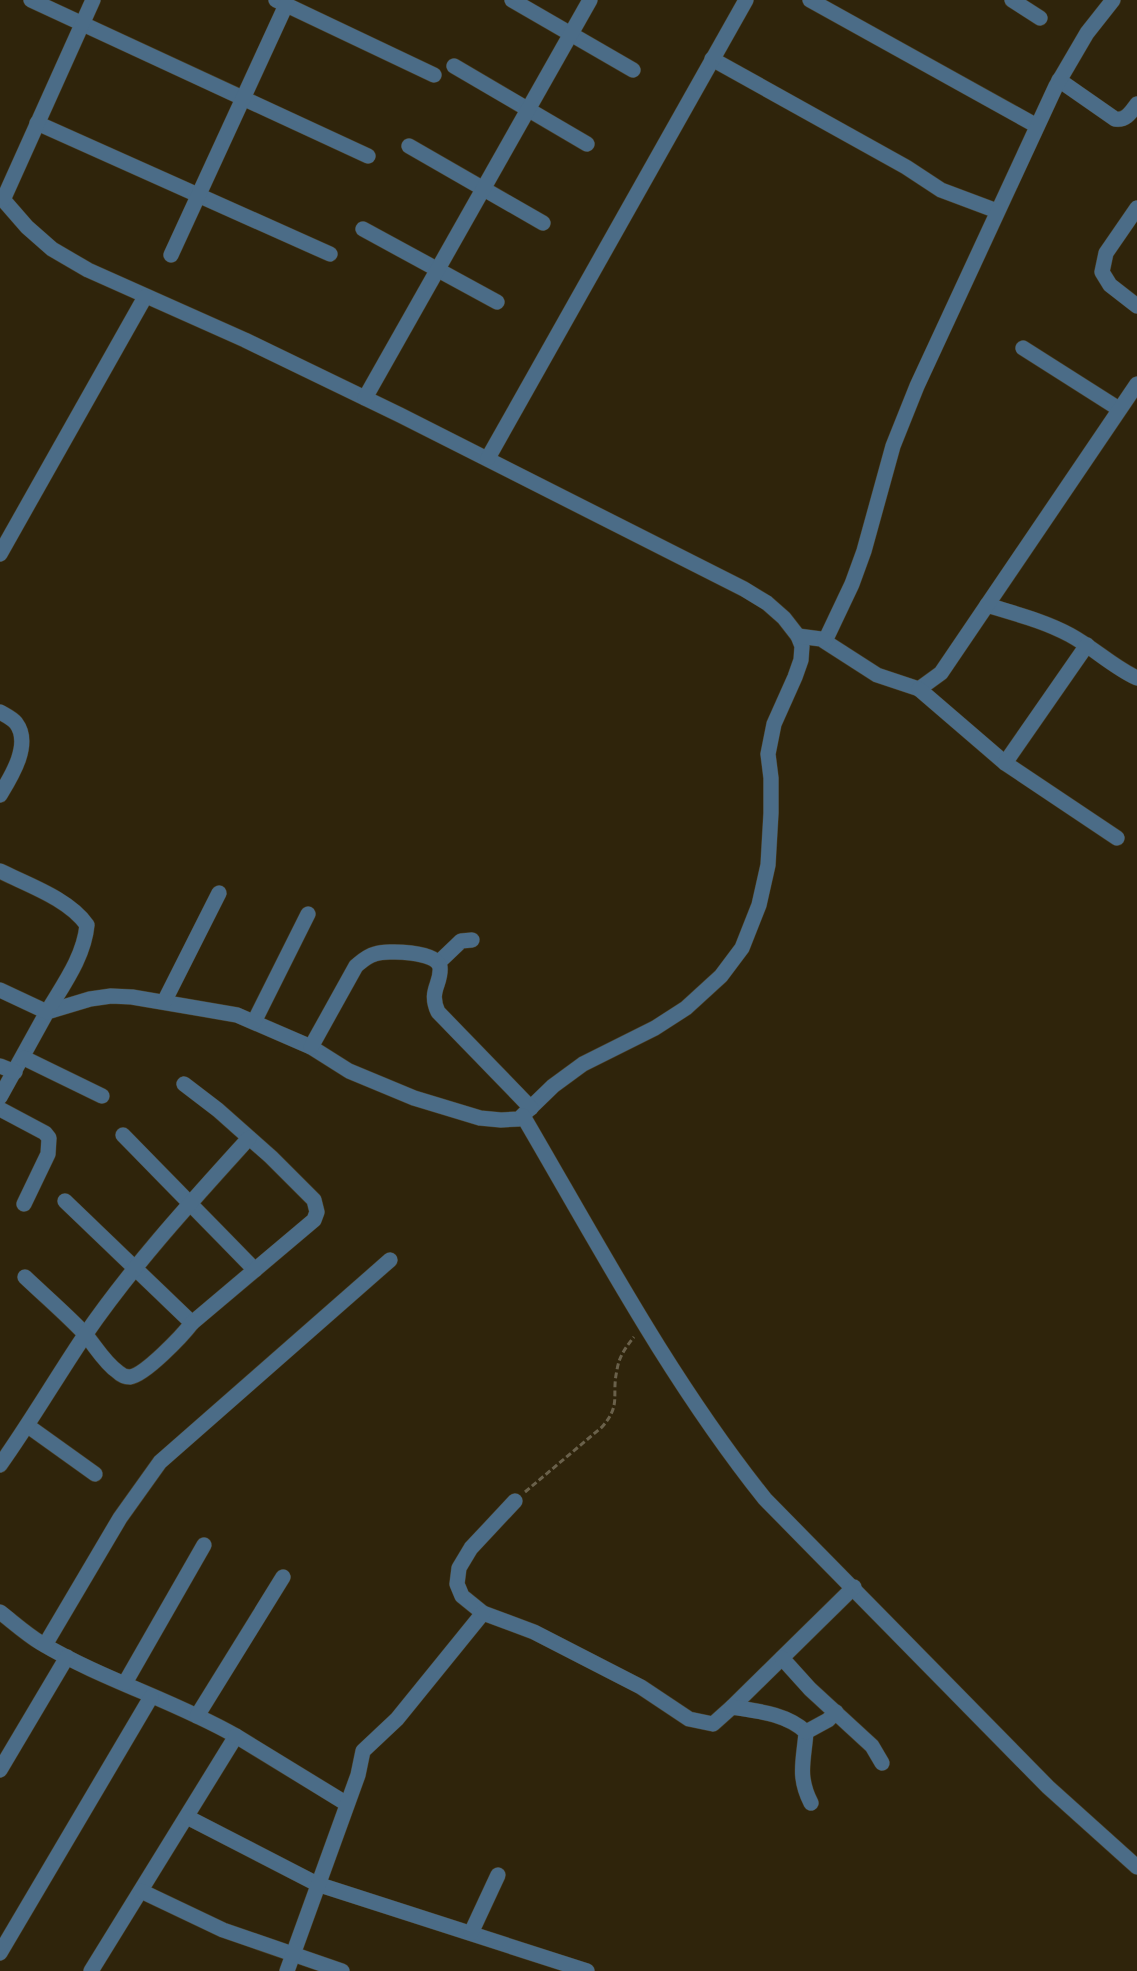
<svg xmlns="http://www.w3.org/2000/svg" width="1137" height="1971" font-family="'IBM Plex Sans',sans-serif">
  <rect width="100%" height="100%" fill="#2f240b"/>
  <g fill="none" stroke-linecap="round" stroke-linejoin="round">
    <defs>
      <g id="minor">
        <polyline points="31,0 368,156"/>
        <polyline points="276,0 434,75"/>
        <polyline points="512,0 633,70"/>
        <polyline points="810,0 1037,126"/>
        <polyline points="1012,0 1040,18"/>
        <polyline points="712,59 906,167 941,190 997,211"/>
        <polyline points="454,66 587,144"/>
        <path d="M1059 80 1115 119C1126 121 1131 112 1137 104"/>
        <polyline points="37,123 330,254"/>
        <polyline points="409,146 543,223"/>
        <polyline points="0,196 27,227 52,249 88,270 245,340 400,415 744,589 767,603 784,618 798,636 802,646 801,660 795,677 774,724 768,754 771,778 771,813 768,865 759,905 742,948 721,976 686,1008 655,1028 583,1064 553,1086 519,1119 501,1120 480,1118 414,1098 349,1071 311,1047 237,1015 132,997 111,996 90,999 47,1012 0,1097"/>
        <polyline points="3,200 93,0"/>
        <polyline points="1137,208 1106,253 1102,272 1110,285 1137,306"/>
        <polyline points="363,229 497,302"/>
        <polyline points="171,255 286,5"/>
        <polyline points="1023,348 1119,409"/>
        <polyline points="365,398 590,0"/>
        <polyline points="488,458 746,0"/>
        <polyline points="0,554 145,297"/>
        <path d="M987 605C1016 614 1044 621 1070 635 1094 648 1113 667 1137 678"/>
        <polyline points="798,636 821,639 877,675 919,689 941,673 1137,384"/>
        <polyline points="825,641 852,584 864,551 893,446 917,386 1056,86 1087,33 1113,0"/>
        <polyline points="919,689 1005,763 1117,838"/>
        <path d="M0 712C5 715 12 718 16 723 32 744 11 777 0 795"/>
        <polyline points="1005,763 1087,645"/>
        <path d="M0 871C28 885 69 899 87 925 84 957 63 985 47 1012L0 990"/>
        <polyline points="438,963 461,941 472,940"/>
        <polyline points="164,1002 219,893"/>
        <polyline points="254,1022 308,914"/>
        <path d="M311 1047 356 966C362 961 367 956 375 954 387 950 437 951 440 967 442 984 428 990 438 1012L531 1108"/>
        <polyline points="24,1058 102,1096"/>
        <polyline points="0,1066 15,1072"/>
        <polyline points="0,1109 45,1133 49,1138 48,1154 24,1204"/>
        <path d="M523 1116C599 1246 670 1380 765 1499L1048 1787 1137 1867"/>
        <polyline points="123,1135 255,1270"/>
        <polyline points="65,1201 192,1323"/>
        <path d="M25 1277C45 1296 66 1314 85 1334 96 1347 104 1362 118 1372 121 1375 126 1377 130 1377 145 1375 182 1336 192 1323L314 1220 317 1212 314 1200 271 1157 218 1110 184 1084"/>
        <polyline points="28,1426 95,1474"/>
        <path d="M0 1465C30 1423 56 1378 85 1335 133 1265 192 1201 249 1138"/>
        <polyline points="515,1501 471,1548 459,1568 457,1584 462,1596 483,1613 534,1632 641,1687 689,1719 713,1724 732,1707 854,1587"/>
        <path d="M0 1612C13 1622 26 1634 41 1643 103 1680 173 1700 236 1736L91 1971"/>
        <polyline points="45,1645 120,1518 160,1462 390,1260"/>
        <polyline points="782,1658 810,1689 872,1746 882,1763"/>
        <polyline points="125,1683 204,1545"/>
        <path d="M732 1707C758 1711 787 1714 806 1732 804 1760 797 1776 811 1803"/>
        <polyline points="197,1716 283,1577"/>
        <polyline points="806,1732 828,1720 836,1712"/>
        <polyline points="236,1736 347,1804"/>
        <polyline points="0,1770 67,1657"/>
        <polyline points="187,1817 317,1884 587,1971"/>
        <polyline points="141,1891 223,1930 342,1971"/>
        <polyline points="471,1933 498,1875"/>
        <polyline points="0,1953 151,1697"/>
        <polyline points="287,1971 358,1775 363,1751 397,1719 483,1613"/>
      </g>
    </defs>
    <use href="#minor" stroke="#4a4028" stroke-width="16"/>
    <path stroke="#6a614b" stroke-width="3" stroke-dasharray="6 3" stroke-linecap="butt" d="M525 1492 602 1427C622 1404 611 1396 617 1370 619 1356 626 1347 634 1337"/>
    <use href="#minor" stroke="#4b6c87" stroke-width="15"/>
  </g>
</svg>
